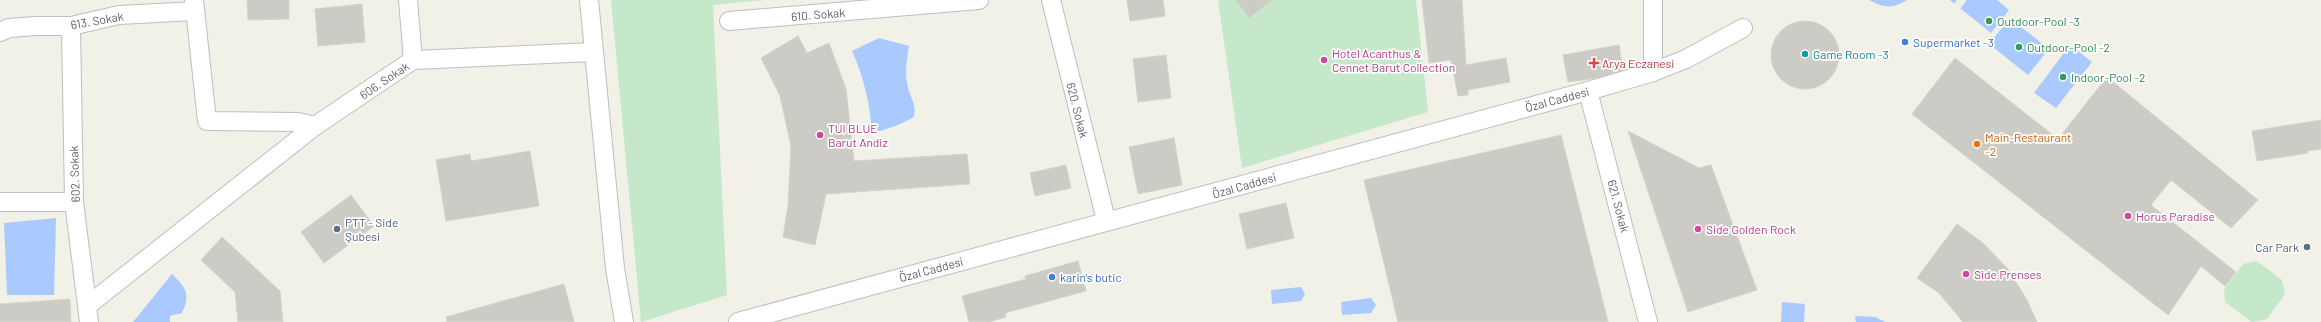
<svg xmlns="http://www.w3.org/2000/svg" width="2321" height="322" font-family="Barlow,sans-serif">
  <rect width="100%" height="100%" fill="#f1f1e8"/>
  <g fill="#c5e8cb">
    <polygon points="611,0 765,0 713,5 727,295 641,322"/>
    <polygon points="1218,0 1416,0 1428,112 1242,168"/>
    <polygon points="2257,261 2282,280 2285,294 2267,319 2252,322 2225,302 2224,289 2243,264"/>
  </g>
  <g fill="#aac9ff">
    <path d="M1869 0H1907C1893 9 1884 8 1869 0Z"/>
    <polygon points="1950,0 1997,0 2009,10 1991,33"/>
    <polygon points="2010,18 2049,49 2028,75 1989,44"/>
    <path d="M879 38 909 46C907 58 905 71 907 83 909 96 917 104 914 117 900 125 888 129 872 133 870 103 864 78 852 51Z"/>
    <polygon points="2070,45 2092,62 2056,108 2034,93"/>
    <polygon points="56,218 54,295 7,295 4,223"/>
    <path d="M172 274C186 288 191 294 182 313L170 316V322H133Z"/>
    <polygon points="1301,287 1305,294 1301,301 1272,304 1271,290"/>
    <polygon points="1371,298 1376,305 1371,313 1342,315 1341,302"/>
    <polygon points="1782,302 1805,304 1804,322 1781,322"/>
    <polygon points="1855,316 1875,317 1886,322 1856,322"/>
  </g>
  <polygon fill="#f1f1e8" points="1957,0 1967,0 1959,10 1953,5"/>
  <g fill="#cccbc5" stroke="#d6d4c6">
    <polygon points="247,0 289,0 289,19 248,20"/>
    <polygon points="1127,0 1163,0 1165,16 1130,21"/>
    <polygon points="1236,0 1272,0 1249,18"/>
    <polygon points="1422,0 1462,0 1466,65 1506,58 1510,82 1468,90 1468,95 1458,96 1451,60 1429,63"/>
    <polygon points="362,4 365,42 318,46 315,9"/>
    <circle cx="1805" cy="55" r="34"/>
    <polygon points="798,36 807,53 829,43 846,89 854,161 967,154 970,184 826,194 815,245 783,237 788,206 791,146 780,96 761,58"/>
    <polygon points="1619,45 1623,70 1596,78 1568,82 1563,55"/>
    <polygon points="1166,55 1171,98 1138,102 1133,59"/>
    <polygon points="1955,58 2058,139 2107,77 2258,200 2231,228 2171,180 2151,205 2236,272 2225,286 2201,266 2168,315 1912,114"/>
    <polygon points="2321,120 2321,149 2307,151 2308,153 2257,161 2252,131"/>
    <polygon points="1628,131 1699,168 1711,165 1757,290 1688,312"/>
    <polygon points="1561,135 1608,322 1398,322 1364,180"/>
    <polygon points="1174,138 1182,185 1138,194 1129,147"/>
    <polygon points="530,151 539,206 446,221 436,160 470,154 471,161"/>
    <polygon points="1066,165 1071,188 1035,196 1030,173"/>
    <polygon points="351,195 374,226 324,263 301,232"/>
    <polygon points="1286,203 1294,238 1247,249 1239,214"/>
    <polygon points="1957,224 1983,243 2008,269 2027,300 2037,322 1963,322 1939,293 1917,278"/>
    <polygon points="222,237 280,291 283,322 238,322 235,292 201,260"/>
    <polygon points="1078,261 1086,291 1005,313 1006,317 989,322 969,322 962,296 1026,279 1025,276"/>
    <polygon points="564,284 574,322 447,322 446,317"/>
    <polygon points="70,299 71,322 0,322 0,304"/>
  </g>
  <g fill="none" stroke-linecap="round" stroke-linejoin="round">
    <defs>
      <g id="street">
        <polyline points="194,0 207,121 298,122 315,126 413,60 593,52"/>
        <polyline points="408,0 413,60"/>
        <polyline points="589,0 615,268 624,322"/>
        <polyline points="1051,0 1106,220"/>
        <polyline points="1653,0 1653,72"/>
        <polyline points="729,21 979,0"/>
        <polyline points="71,26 74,202 89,322"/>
        <polyline points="0,32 9,28 36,26 71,26 119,15 195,11"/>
        <polyline points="1588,91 1648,322"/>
        <polyline points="0,202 74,202"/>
        <polyline points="87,306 315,126"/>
        <polyline points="738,322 1588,91 1653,72 1686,59 1743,28"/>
      </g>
    </defs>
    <use href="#street" stroke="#bcbec3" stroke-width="20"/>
    <use href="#street" stroke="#fff" stroke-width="18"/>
  </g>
  <g fill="#2e9e5b" stroke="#fff" stroke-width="1.5">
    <circle cx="1989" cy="21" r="4"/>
    <circle cx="2019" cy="47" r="4"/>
    <circle cx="2063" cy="77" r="4"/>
  </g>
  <g fill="#3f7fe0" stroke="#fff" stroke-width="1.5">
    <circle cx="1905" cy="42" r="4"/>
    <circle cx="1052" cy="277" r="4"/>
  </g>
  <circle fill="#0f9aa8" stroke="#fff" stroke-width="1.5" cx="1805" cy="54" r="4"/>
  <g fill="#d1479c" stroke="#fff" stroke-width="1.5">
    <circle cx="1324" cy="60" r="4"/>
    <circle cx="820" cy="135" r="4"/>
    <circle cx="2128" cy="216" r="4"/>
    <circle cx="1698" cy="229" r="4"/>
    <circle cx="1966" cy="274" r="4"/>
  </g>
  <path fill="#e0444e" stroke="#fff" stroke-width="1.5" d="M1592 57h4v4h4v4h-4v4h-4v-4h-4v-4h4z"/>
  <circle fill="#e8710a" stroke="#fff" stroke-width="1.5" cx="1977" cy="144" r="4"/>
  <g fill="#5c6f8a" stroke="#fff" stroke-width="1.5">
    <circle cx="337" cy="229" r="4"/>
    <circle cx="2307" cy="247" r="4"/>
  </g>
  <g text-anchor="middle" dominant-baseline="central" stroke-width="3.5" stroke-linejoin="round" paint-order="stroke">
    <g font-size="12" fill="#5f6168" stroke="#fff">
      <text transform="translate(818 14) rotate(-5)">610. Sokak</text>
      <text transform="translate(97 20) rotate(-10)">613. Sokak</text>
      <text transform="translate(384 80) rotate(-34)">606. Sokak</text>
      <text transform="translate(1557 99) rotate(-15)">Özal Caddesi</text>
      <text transform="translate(1078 110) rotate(76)">620. Sokak</text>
      <text transform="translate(74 174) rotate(-92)">602. Sokak</text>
      <text transform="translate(1244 185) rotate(-16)">Özal Caddesi</text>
      <text transform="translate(1619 206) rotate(75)">621. Sokak</text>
      <text transform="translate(931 269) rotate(-15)">Özal Caddesi</text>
    </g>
    <g font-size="12" fill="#27864d" stroke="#fff" text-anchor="start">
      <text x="1997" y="21">Outdoor-Pool -3</text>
      <text x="2027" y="47">Outdoor-Pool -2</text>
      <text x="2071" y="77">Indoor-Pool -2</text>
    </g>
    <g font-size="12" fill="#366cbe" stroke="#fff" text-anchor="start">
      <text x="1913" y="42">Supermarket -3</text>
      <text x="1060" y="277">karin's butic</text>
    </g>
    <g font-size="12" fill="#b23c85" stroke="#fff" text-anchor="start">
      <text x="1332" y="53">Hotel Acanthus &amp;<tspan x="1332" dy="14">Cennet Barut Collection</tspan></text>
      <text x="828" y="128">TUI BLUE<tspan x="828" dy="14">Barut Andiz</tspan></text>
      <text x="2136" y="216">Horus Paradise</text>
      <text x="1706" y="229">Side Golden Rock</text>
      <text x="1974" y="274">Side Prenses</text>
    </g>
    <g font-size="12" fill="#0d838f" stroke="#fff" text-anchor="start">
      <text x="1813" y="54">Game Room -3</text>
    </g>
    <g font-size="12" fill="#be3a42" stroke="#fff" text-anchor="start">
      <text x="1602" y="63">Arya Eczanesi</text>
    </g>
    <g font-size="12" fill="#c56008" stroke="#fff" text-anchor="start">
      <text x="1985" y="137">Main-Restaurant<tspan x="1985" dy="14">-2</tspan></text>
    </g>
    <g font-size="12" fill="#4e5e75" stroke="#fff" text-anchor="start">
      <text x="345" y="222">PTT - Side<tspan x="345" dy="14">Şubesi</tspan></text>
      <text x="2299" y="247" text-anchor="end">Car Park</text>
    </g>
  </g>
</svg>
